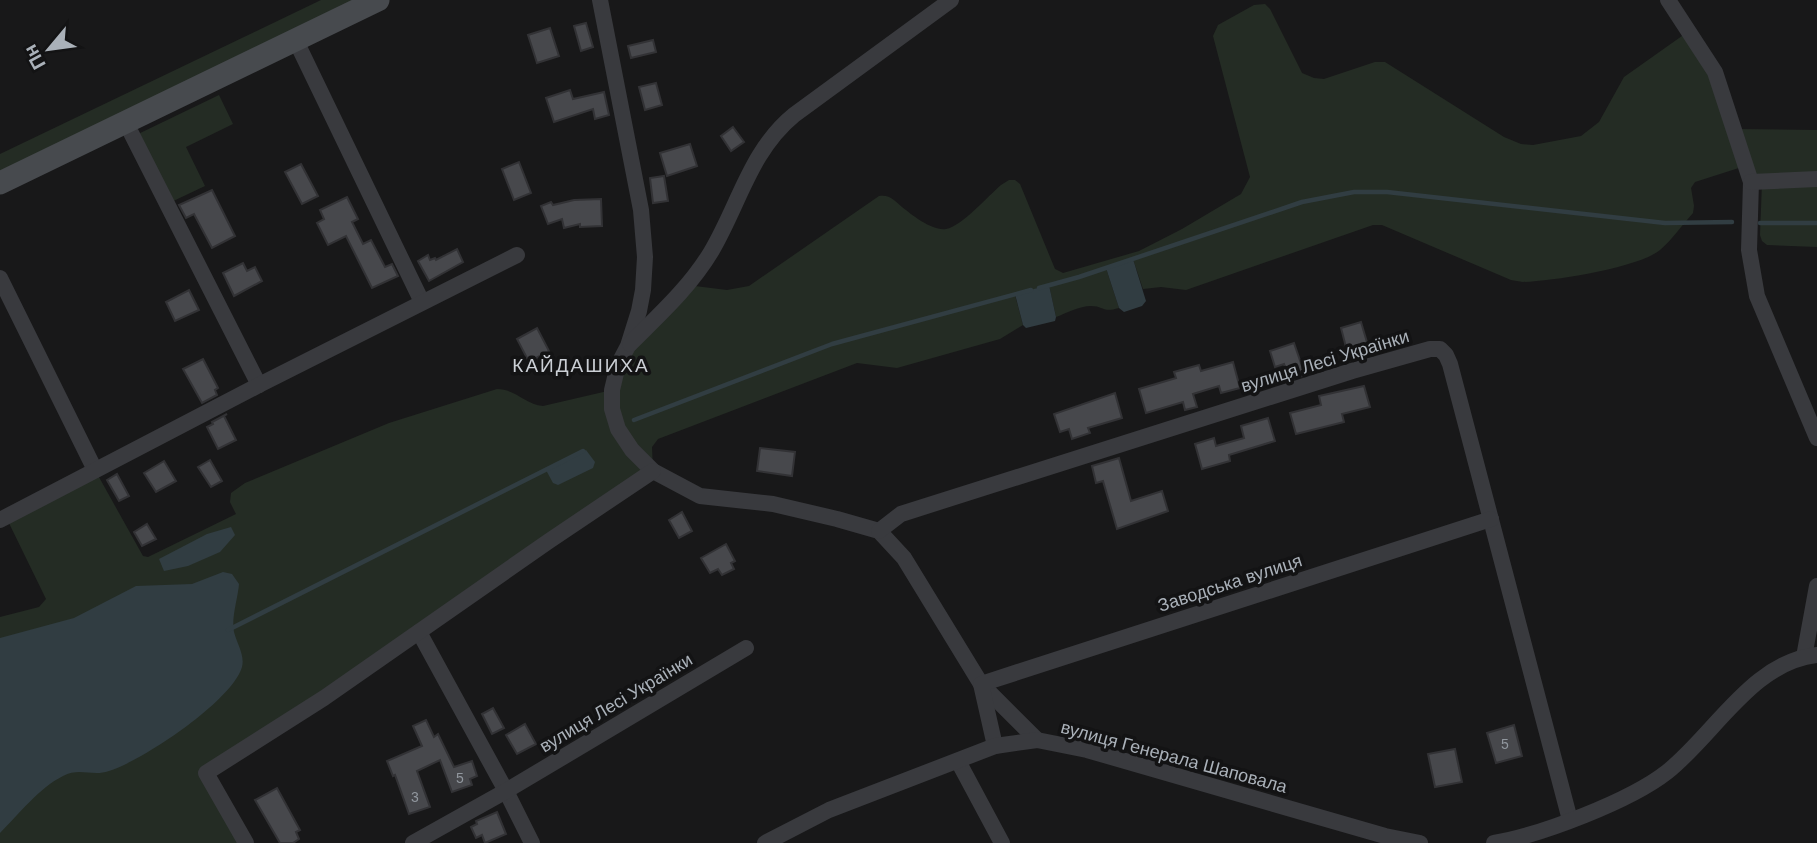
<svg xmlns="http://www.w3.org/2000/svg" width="1817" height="843" font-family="Arial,sans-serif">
  <rect width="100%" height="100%" fill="#181819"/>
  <g fill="#242c24">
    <polygon points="321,0 353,0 0,183 0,154"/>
    <path d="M1265 4 1270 9 1302 73 1314 78 1324 79 1375 62H1385L1504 137 1521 144 1533 145 1581 136 1599 122 1624 77 1689 31 1734 129 1817 130V247L1767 245 1762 241 1760 235 1762 182 1745 166 1695 182 1691 188 1694 206 1693 213C1682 225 1672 240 1660 250 1638 268 1553 281 1523 282L1511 280 1382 225H1373L1186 290 1161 287 1143 289 1133 259 1106 268 1119 308C1102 313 1104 306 1091 306 1079 306 1067 313 1056 317L1049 285 1015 295 1023 325 1000 339 897 368 857 363 658 439 652 447 653 471 207 773 246 843H0V617L39 607 46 599 6 517 95 470 143 556 148 557 236 514 230 502 231 493 245 483 389 423 497 389C515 389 525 404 543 406L612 390 618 365 687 285 727 290 749 286 879 196C890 194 895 201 902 207 912 215 932 231 946 229 962 226 988 196 1001 185L1009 180H1015L1020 184 1055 269 1063 273 1139 251 1182 229 1241 194 1250 177 1213 36 1218 25 1254 5Z"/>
    <polygon points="219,95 233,124 186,147 205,186 167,204 134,136"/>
  </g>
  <g fill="#313d42">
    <polygon points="1133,259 1146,301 1142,306 1124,312 1119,308 1106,268"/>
    <polygon points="1049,285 1056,317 1055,321 1026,328 1023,325 1015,294"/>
    <polygon points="586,450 595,462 593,468 558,485 553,483 546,470"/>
    <polygon points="231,527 235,535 220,552 188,566 164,571 159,559 207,534"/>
    <path d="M223 572 232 574 239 584C238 598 231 618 234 632 237 644 245 655 242 667 232 701 142 761 109 771 92 777 80 767 63 776 39 788 19 814 0 833V638L74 618 136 586 192 584Z"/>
  </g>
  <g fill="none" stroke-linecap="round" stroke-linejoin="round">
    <g stroke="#313d42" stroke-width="4.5">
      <polyline points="1760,223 1817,223"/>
      <polyline points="1039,288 1079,277 1302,202 1354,192 1387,192 1665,223 1732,222"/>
      <polyline points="634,420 832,344 1031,290"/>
      <polyline points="228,630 583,451"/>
    </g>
  </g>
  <g fill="#47484c" stroke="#323235" stroke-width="2">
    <polygon points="586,23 593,47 581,51 574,26"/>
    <polygon points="550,28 559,56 537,63 528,35"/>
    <polygon points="653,40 656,52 631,58 628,46"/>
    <polygon points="656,83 662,105 645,110 639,87"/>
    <polygon points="570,90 573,99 604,92 609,115 595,119 593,109 554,122 546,98"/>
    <polygon points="733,127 744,142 731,151 721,136"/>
    <polygon points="690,144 697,166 667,176 660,153"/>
    <polygon points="519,162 531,193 514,200 502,169"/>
    <polygon points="301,164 318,196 302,204 285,172"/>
    <polygon points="664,176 668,201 653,203 650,178"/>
    <polygon points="212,190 235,236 212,248 194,214 186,218 179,205"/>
    <polygon points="347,197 358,219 352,222 363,244 371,240 385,267 392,264 398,276 372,288 346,236 328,245 317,223 324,219 320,210"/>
    <polygon points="601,199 602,226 580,227 580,224 564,228 562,219 548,224 541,206 551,202 553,205 574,200"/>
    <polygon points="457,249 463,262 429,281 418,261 428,255 430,260 435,258 436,260"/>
    <polygon points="243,263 247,271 255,267 262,281 234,296 223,273"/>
    <polygon points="189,290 199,310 175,321 166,302"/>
    <polygon points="1361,322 1369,349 1348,355 1341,328"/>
    <polygon points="537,328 549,351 529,362 517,339"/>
    <polygon points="1294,343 1305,375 1289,380 1284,364 1275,367 1270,351"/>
    <polygon points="203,359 218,388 215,390 217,395 202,403 183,369"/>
    <polygon points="1233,362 1240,388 1221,393 1219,386 1193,394 1197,407 1185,410 1183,402 1146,413 1139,389 1176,378 1174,372 1199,365 1201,371"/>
    <polygon points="1364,386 1370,407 1342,414 1344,422 1296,434 1290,413 1321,405 1319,396"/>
    <polygon points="1115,393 1122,418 1088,428 1090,433 1072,439 1069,429 1060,432 1054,414"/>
    <polygon points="227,414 224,416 236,440 218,449 207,427 213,424 212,422"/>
    <polygon points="1268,418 1275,441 1229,455 1230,461 1202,469 1195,444 1214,438 1216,446 1244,438 1241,426"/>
    <polygon points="760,448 795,452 792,476 757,471"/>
    <polygon points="1119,458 1131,501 1162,491 1168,511 1117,529 1103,481 1096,483 1092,466"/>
    <polygon points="210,460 222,481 211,487 198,467"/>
    <polygon points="164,461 176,481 156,492 144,473"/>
    <polygon points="117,474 129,496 119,501 107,480"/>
    <polygon points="682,512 692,531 679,538 669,520"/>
    <polygon points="147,524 156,539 142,546 134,532"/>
    <polygon points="726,544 735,561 731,563 734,569 722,575 718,569 710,573 701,558"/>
    <polygon points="493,708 504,728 492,734 482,714"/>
    <polygon points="426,720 434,737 438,734 454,767 472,761 477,776 470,779 472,785 452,792 440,760 417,771 430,807 409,814 395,775 393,776 387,761 422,746 413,726"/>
    <polygon points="525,724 536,744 517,754 506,735"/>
    <polygon points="1514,725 1522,756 1496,763 1487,733"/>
    <polygon points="1455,749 1462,782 1435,787 1428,754"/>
    <polygon points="277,788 300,830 296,832 299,839 293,843 280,843 255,800"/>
    <polygon points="497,812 506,834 485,843 482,835 476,838 471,827 477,824 476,821"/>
  </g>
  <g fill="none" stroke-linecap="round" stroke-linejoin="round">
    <g stroke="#393a3e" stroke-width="16">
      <polyline points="600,0 641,210 645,257 643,290 639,311 628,346 618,365 612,390 612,409 618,429 632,450 653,471 700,496 773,504 837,519 879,531 904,558 981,684 1037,740"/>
      <polyline points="1668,0 1715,72 1751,182 1749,250 1757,296 1817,438"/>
      <polyline points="296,41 422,302"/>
      <polyline points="126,123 259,385"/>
      <polyline points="1751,182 1817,179"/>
      <polyline points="0,278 95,470"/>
      <path d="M630 344C659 315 690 287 711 252 739 205 750 151 794 115L951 0"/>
      <polyline points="0,520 259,385 517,255"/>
      <polyline points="879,531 901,514 1352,371 1430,349 1440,349 1446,355 1450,364 1570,820"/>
      <polyline points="419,632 506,791 532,843"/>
      <polyline points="1804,657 1817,586"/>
      <polyline points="995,746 981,684 1491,519"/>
      <polyline points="958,761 1002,843"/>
      <polyline points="246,843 206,773 324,698 549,541 653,471"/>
      <polyline points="413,843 506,791 746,648"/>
      <polyline points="765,843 829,810 995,746 1037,740 1087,750 1385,836 1420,843"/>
      <path d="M1494 843C1541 835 1630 801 1667 772 1715 734 1752 662 1817 655"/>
    </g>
    <polyline stroke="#474a4e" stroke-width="23" points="0,183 378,0"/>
  </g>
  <g text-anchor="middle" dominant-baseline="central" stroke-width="7" stroke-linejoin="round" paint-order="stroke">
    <g font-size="14" fill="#91979e">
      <text x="1505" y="744">5</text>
      <text x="460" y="778">5</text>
      <text x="415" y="797">3</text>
    </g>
    <g font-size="18" fill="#aab1b9" stroke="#131314">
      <text transform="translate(1325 361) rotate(-17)">вулиця Лесі Українки</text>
      <text transform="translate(1230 583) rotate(-18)">Заводська вулиця</text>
      <text transform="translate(616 703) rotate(-31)">вулиця Лесі Українки</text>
      <text transform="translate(1174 757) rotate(15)">вулиця Генерала Шаповала</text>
    </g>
    <g font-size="19" letter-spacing="2" fill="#cbcfd5" stroke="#131314">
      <text x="581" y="365">КАЙДАШИХА</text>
    </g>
  </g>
  <g transform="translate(49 49) rotate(241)" stroke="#131314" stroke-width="5" paint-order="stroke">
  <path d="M0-5L12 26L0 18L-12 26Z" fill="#aab1b9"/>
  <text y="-10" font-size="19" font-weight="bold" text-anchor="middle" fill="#aab1b9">Пн</text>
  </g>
</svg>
